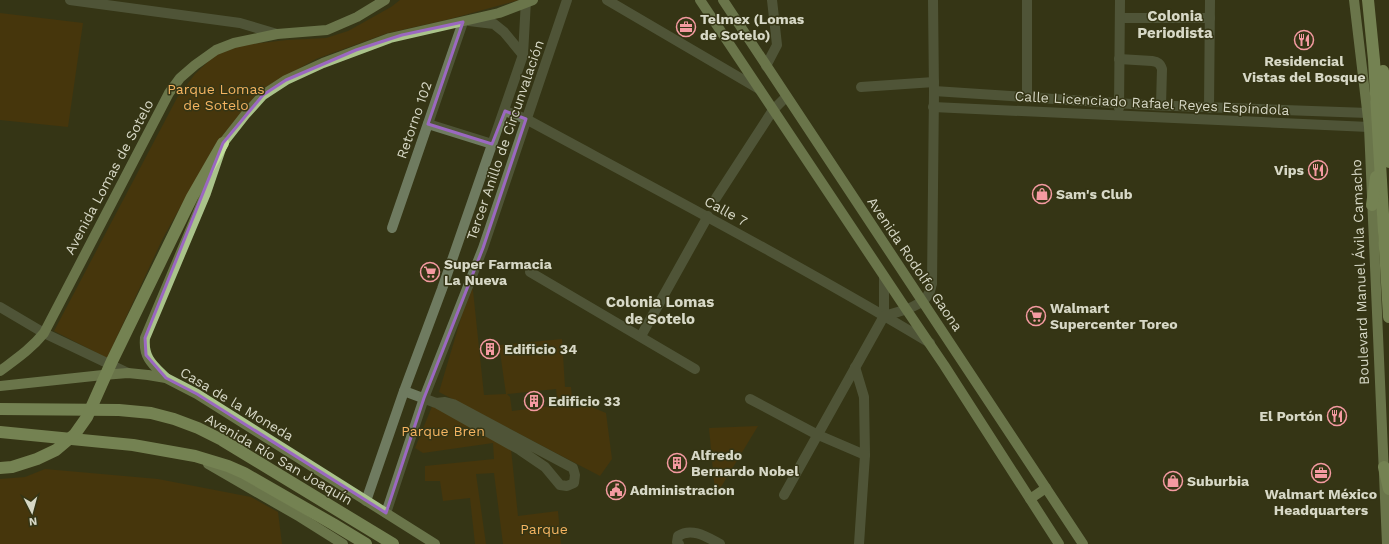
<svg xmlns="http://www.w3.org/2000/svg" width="1389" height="544" font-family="'Work Sans',sans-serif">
  <rect width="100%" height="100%" fill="#353515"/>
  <g fill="#5b3800" fill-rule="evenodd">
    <polygon points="400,0 519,0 450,19 388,33 316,59 266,87 215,145 163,238 107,358 54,331 177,98 195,74 214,56 242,45 287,40 326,38 348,31 391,7"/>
    <polygon points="0,13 83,23 68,127 0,120"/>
    <path d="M472 281 484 395 506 394 499 345 562 339 565 387H571L573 408 589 406 606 413 612 459 600 476 439 392ZM556 389 558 405 512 411 510 397 507 394Z"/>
    <polygon points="433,404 511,449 518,516 558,511 561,544 503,544 494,473 476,474 486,544 475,544 470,498 443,501 440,481 425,481 425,466 494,459 493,443 423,453 415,448"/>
    <polygon points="758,426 718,492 715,492 709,428"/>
    <polygon points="45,469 158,479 251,497 278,512 282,544 0,544 0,479 25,477"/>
  </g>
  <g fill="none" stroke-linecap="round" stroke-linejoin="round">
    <g stroke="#6f7b60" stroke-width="10">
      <polyline points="70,0 240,23 277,34"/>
      <polyline points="607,0 759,89"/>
      <polyline points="1027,0 1027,98"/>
      <polyline points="1120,18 1210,18"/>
      <polyline points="469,21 494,24 504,32 523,55"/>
      <path d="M1119 59 1152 61C1158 62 1160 63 1162 69L1161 105"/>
      <polyline points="766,66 777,45 772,0"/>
      <polyline points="861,87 934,82"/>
      <polyline points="934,91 1147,105 1368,113"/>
      <polyline points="933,107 1369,127"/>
      <polyline points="1119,108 1120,0"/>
      <polyline points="1209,108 1210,0"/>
      <path d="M505 111 526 119C661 192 798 264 930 343"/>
      <polyline points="428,124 492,144"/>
      <polyline points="716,198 773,110 786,97"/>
      <polyline points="392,228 463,22"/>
      <polyline points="530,272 695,369"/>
      <polyline points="0,307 44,333 128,373"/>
      <polyline points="884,316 884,277"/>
      <polyline points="641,336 708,216"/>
      <polyline points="855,367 864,397 865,455 859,544"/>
      <polyline points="404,391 436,403 520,450 545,467 560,485 567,486 574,483 575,475 573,468 453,404 445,402 436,403"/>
      <polyline points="750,399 816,434 865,455"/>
      <path d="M784 495 884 316C897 312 923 307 929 293 931 290 931 286 932 284L934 91 933 0"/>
      <polyline points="366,501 404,391 442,289 523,55 526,0"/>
      <polyline points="386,513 424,398 483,248 567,0"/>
      <path d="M679 544 677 542 678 536C692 527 707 537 720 544"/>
    </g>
    <g stroke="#aac38b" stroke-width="10">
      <polyline points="700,0 906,309 944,365 1059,544"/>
      <polyline points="723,0 1083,544"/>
      <polyline points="1354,0 1369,127 1387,544"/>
      <path d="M0 371C16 359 31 349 44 333L169 93 180 78 195 65 216 50 234 43 277 34 327 30 357 17 385 0"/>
      <path d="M166 378C153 365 143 358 145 338L206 193 223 143 245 115 263 95 286 80 323 63 390 38 499 13 533 0"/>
      <polyline points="0,386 103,375 128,373 148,375 166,378 197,394 435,544"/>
      <polyline points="208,464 300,517 343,544"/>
      <polyline points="1030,499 1046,488"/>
    </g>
    <g stroke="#c2df9b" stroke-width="12">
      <polyline points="1368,0 1374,60 1389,317"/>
      <polyline points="1383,71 1389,162"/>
      <polyline points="1372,205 1376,177"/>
      <polyline points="0,409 119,410 151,413 174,419 198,428 222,440 393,544"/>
      <polyline points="0,432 133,445 195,456 228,466 244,473 333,524 366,544"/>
      <polyline points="1384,467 1389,489"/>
      <polyline points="0,468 12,467 37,459 56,450 75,434 87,417 112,361 192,197 223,143"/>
    </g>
  </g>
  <path d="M0 0H1389V544H0ZM463 22 428 124 492 144 505 111 526 119 483 248 424 398 386 513 197 394 166 378 146 355 145 338 223 143 263 95 286 80 356 50 402 35Z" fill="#353515" fill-opacity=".55" fill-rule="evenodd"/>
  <path fill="none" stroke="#9b68c1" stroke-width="3" stroke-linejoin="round" d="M463 22 428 124 492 144 505 111 526 119 483 248 424 398 386 513 197 394 166 378 146 355 145 338 223 143 263 95 286 80 356 50 402 35Z"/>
  <defs>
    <symbol id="office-ring" viewBox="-11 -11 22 22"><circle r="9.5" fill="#353515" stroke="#f49aa1" stroke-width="1.5"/><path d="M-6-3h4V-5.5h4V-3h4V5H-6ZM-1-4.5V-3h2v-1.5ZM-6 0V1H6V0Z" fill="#f49aa1"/></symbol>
    <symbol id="restaurant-ring" viewBox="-11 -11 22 22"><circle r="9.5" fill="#353515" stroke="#f49aa1" stroke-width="1.5"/><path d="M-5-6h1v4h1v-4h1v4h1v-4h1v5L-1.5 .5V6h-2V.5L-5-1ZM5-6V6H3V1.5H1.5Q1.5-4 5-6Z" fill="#f49aa1"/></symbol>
    <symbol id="shop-ring" viewBox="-11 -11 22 22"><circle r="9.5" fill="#353515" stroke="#f49aa1" stroke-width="1.5"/><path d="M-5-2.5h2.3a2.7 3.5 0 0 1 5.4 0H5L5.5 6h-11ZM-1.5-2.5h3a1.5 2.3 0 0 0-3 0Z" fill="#f49aa1"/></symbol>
    <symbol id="supermarket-ring" viewBox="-11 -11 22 22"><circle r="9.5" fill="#353515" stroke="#f49aa1" stroke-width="1.5"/><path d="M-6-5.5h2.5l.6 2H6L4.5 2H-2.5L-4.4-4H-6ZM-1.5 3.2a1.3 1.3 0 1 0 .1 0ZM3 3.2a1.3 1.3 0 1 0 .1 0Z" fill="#f49aa1"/></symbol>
    <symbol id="building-ring" viewBox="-11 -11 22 22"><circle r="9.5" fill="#353515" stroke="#f49aa1" stroke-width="1.5"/><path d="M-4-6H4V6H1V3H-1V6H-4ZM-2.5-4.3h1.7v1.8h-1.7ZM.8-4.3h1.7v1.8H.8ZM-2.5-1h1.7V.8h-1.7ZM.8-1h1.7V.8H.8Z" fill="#f49aa1"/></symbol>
    <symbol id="civic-ring" viewBox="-11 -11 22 22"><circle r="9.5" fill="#353515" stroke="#f49aa1" stroke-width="1.5"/><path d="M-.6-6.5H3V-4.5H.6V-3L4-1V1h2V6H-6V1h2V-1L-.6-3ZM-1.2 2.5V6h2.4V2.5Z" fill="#f49aa1"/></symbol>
  </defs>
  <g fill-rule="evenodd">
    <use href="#office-ring" x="675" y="16" width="22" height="22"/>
    <use href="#restaurant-ring" x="1293" y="29" width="22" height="22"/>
    <use href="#restaurant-ring" x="1307" y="159" width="22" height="22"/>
    <use href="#shop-ring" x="1031" y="183" width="22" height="22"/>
    <use href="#supermarket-ring" x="419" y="261" width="22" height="22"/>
    <use href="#supermarket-ring" x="1025" y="305" width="22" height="22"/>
    <use href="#building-ring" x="479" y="338" width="22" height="22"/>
    <use href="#building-ring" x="523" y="390" width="22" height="22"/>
    <use href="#restaurant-ring" x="1326" y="405" width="22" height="22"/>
    <use href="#building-ring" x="666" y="452" width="22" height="22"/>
    <use href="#office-ring" x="1310" y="462" width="22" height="22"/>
    <use href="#shop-ring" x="1162" y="470" width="22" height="22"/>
    <use href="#civic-ring" x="605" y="479" width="22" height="22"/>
  </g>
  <g text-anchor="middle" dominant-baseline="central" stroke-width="3" stroke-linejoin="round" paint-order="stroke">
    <g font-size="14" font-weight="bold" fill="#d7d8c6" stroke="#353515" text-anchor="start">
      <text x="700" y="19">Telmex (Lomas<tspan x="700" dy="16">de Sotelo)</tspan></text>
      <text x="1304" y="61" text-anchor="middle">Residencial<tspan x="1304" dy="16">Vistas del Bosque</tspan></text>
      <text x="1304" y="170" text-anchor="end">Vips</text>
      <text x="1056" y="194">Sam's Club</text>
      <text x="444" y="264">Super Farmacia<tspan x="444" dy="16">La Nueva</tspan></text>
      <text x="1050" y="308">Walmart<tspan x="1050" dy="16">Supercenter Toreo</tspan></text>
      <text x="504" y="349">Edificio 34</text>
      <text x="548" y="401">Edificio 33</text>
      <text x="1323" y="416" text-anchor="end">El Portón</text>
      <text x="691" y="455">Alfredo<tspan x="691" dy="16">Bernardo Nobel</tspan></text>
      <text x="1187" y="481">Suburbia</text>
      <text x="630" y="490">Administracion</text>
      <text x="1321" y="494" text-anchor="middle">Walmart México<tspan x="1321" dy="16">Headquarters</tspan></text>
    </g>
    <g font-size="14" fill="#f4b360" stroke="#353515">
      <text x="216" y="89">Parque Lomas<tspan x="216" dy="16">de Sotelo</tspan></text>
      <text x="443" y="431">Parque Bren</text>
      <text x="544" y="529">Parque</text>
    </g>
    <g font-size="14" fill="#d7d8c6" stroke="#353515">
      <text transform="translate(1152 103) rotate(3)">Calle Licenciado Rafael Reyes Espíndola</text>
      <text transform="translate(414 120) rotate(-71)">Retorno 102</text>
      <text transform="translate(505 140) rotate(-71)">Tercer Anillo de Circunvalación</text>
      <text transform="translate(109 177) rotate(-62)">Avenida Lomas de Sotelo</text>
      <text transform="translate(726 211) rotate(29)">Calle 7</text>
      <text transform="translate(915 264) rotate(56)">Avenida Rodolfo Gaona</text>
      <text transform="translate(1360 272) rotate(-92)">Boulevard Manuel Ávila Camacho</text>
      <text transform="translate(237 404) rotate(31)">Casa de la Moneda</text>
      <text transform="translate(279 459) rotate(30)">Avenida Río San Joaquín</text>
    </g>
    <g font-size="15" font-weight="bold" fill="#d7d8c6" stroke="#353515">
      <text x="1175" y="16">Colonia<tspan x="1175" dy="17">Periodista</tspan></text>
      <text x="660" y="302">Colonia Lomas<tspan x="660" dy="17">de Sotelo</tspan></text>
    </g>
  </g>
  <g transform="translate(32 512) rotate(174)" stroke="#353515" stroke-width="3" paint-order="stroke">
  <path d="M0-3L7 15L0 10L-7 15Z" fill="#d7d8c6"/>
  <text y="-6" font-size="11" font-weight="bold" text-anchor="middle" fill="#d7d8c6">N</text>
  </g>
</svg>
